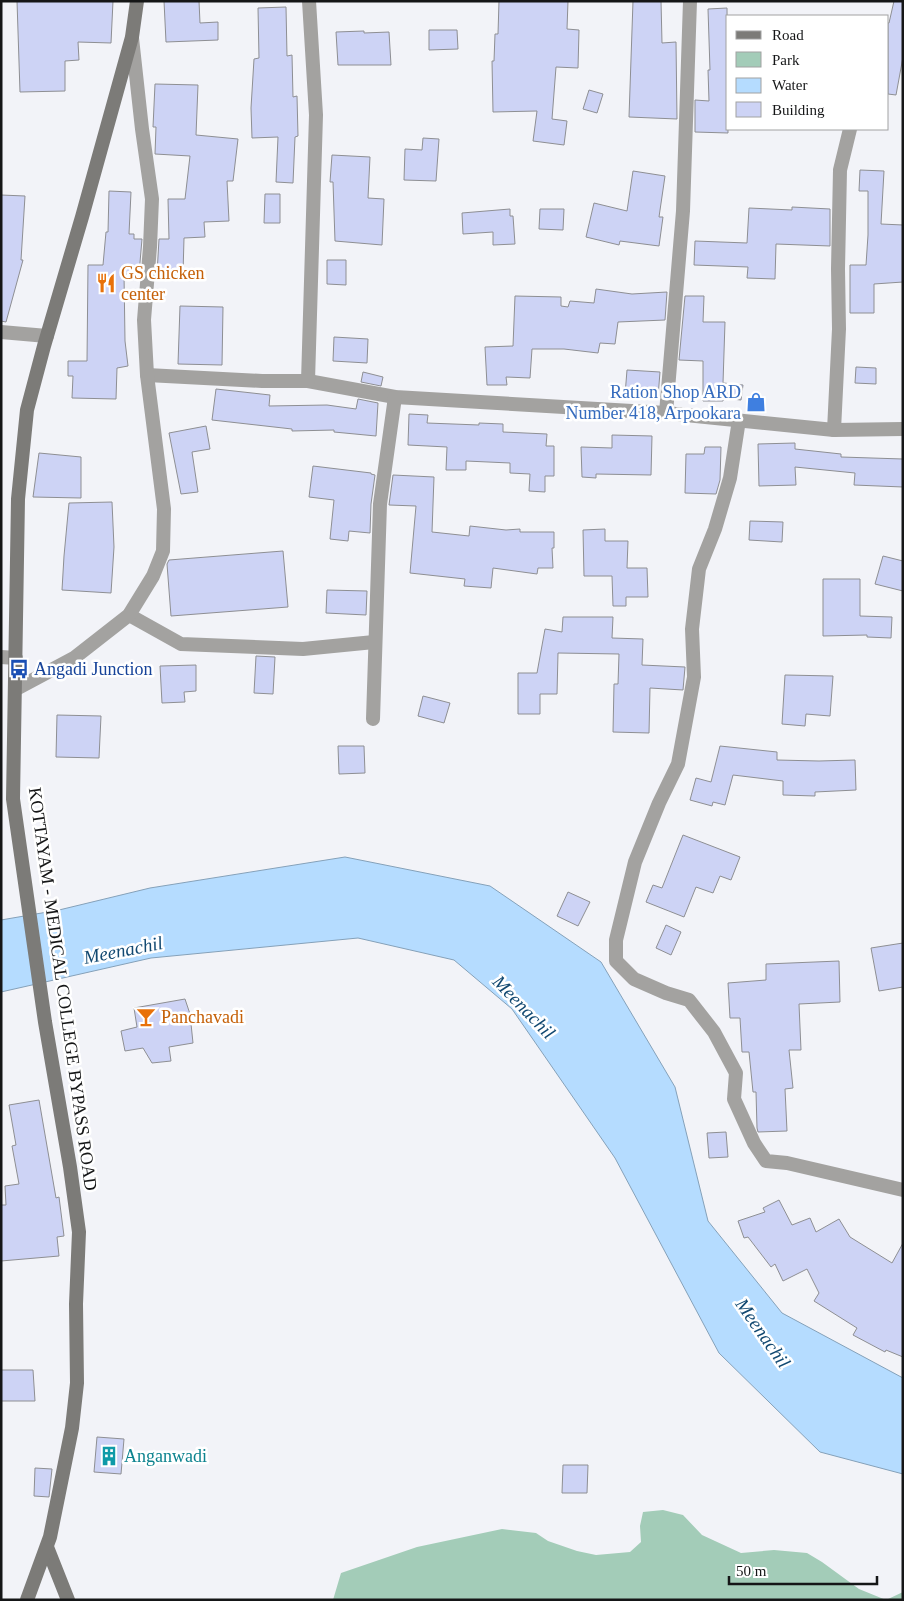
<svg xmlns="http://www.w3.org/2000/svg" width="904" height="1601" font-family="Georgia,serif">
  <rect width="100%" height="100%" fill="#f2f3f8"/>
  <polygon fill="#a3ccb8" points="663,1510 683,1515 702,1535 741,1553 774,1550 807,1553 822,1562 859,1589 886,1600 903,1592 903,1600 333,1600 341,1573 417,1547 502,1529 536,1533 548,1541 577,1551 596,1555 630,1552 641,1542 640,1526 643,1512"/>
  <polygon fill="#b5dcff" stroke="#85a1b9" points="345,857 490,886 601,962 675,1087 708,1221 782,1313 903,1378 903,1474 820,1452 719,1353 615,1158 512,1009 454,960 358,938 151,958 1,992 1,920 59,910 150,888"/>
  <g fill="#cdd3f5" stroke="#8e8f93">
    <polygon points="17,1 113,1 111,43 78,42 79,60 65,61 65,91 20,92"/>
    <polygon points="164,1 199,1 200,23 218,22 218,40 166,42"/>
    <polygon points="499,1 568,1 567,29 579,30 578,68 556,67 552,119 567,121 564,145 533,141 537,111 493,112 492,61 494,61 495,34 498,34"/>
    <polygon points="633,1 661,1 662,43 676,42 677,119 629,117"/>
    <polygon points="894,1 903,1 903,57 896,95 888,94 888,23 889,23"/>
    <polygon points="286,7 287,56 292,55 293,97 297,96 298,136 295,137 293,183 276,182 278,137 252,138 251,108 254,59 259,58 258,8"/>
    <polygon points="727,8 728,133 695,132 695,100 709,101 708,70 710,70 708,9"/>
    <polygon points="429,30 457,30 458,49 429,50"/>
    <polygon points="364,31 364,33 389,32 391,65 338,65 336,32"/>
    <polygon points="155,84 198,85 196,135 238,139 233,181 227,181 229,221 204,222 205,237 184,238 183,274 157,274 159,239 169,239 168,199 185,199 190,156 155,154 156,127 153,127"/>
    <polygon points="589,90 603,94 597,113 583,109"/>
    <polygon points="423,138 439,139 436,181 404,180 405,149 422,150"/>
    <polygon points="332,155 370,157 368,198 384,199 382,245 335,241 333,182 330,182"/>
    <polygon points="860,170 884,171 881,224 903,225 903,282 874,284 874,313 850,313 850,265 866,265 868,235 868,191 859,191"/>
    <polygon points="633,171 665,176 659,217 663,217 659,246 620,241 619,245 586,237 594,203 627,211"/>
    <polygon points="109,191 131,192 129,234 134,234 134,239 142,239 139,274 124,274 125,341 128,366 117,368 116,399 72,398 73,376 68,376 68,361 87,361 88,265 103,265 106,232 108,232"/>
    <polygon points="265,194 280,194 280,223 264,223"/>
    <polygon points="1,195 25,196 21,260 23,260 6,322 1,321"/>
    <polygon points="792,207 830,209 830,246 776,244 775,279 747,278 748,267 694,265 695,241 747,243 749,208 792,210"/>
    <polygon points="510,209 510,216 513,216 515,244 493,245 493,232 463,234 462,213"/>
    <polygon points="540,209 564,209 563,230 539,229"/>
    <polygon points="327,260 346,260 346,285 327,284"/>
    <polygon points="596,289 632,294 667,292 665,320 618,322 615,344 600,343 598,353 564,349 532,349 530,378 506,377 507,385 487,385 485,347 513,346 515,296 561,297 561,306 568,307 570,301 594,303"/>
    <polygon points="685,296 704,296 703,322 725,322 723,383 743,385 741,400 723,398 723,401 703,401 703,361 679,360"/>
    <polygon points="180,306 223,307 222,365 178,364"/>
    <polygon points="334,337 368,339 367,363 333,361"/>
    <polygon points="856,367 876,368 876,384 855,383"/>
    <polygon points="627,370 660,372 658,397 625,395"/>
    <polygon points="363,372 383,377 381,386 361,382"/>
    <polygon points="216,389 270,395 269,406 327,405 356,409 358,399 378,403 376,436 334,432 334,430 292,431 292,429 212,420"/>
    <polygon points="409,414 428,415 427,423 479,425 479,423 503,424 503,432 547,434 546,446 554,446 554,476 545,476 545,492 529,491 530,474 510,473 510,463 466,461 466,470 446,470 447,447 408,445"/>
    <polygon points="206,426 210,449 192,452 198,492 181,494 169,433"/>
    <polygon points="612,435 652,436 651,475 596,474 596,478 582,477 581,447 612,448"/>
    <polygon points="795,443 795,449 841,454 841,457 903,459 903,487 854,485 855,473 795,467 796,485 759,486 758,444"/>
    <polygon points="705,447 721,447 720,480 716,494 685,493 686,454 704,454"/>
    <polygon points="39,453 81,457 81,498 33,497"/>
    <polygon points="313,466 371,473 371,474 375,475 371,504 370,533 349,531 348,541 330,539 334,500 309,497"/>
    <polygon points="393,475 434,477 432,532 469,536 470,526 506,530 520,529 520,532 554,532 554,548 552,548 553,568 538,568 537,574 493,568 491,588 464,586 465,579 410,573 416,506 389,505"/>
    <polygon points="112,502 114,547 111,593 62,590 64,556 69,503"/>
    <polygon points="750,521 783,522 782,542 749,540"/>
    <polygon points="605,529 605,541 628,541 627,568 647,568 648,597 626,597 626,606 613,606 612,576 584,576 583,530"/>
    <polygon points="283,551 288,607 171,616 167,564 169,560"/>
    <polygon points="883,556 903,561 903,591 875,584"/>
    <polygon points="823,579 860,579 860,616 892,617 891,638 867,637 867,635 823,636"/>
    <polygon points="327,590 367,591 366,615 326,613"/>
    <polygon points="563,617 613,617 612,638 643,639 642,665 685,667 683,690 650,688 649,733 613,732 614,684 618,684 619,654 558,653 557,694 540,694 540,714 518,714 518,673 537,673 545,629 562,632"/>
    <polygon points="256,656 275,657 273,694 254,693"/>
    <polygon points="196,665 196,691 184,692 185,702 162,703 160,666"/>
    <polygon points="785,675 833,676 830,716 806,714 805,726 782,724"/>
    <polygon points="423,696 450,703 444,723 418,716"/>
    <polygon points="57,715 101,716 99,758 56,757"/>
    <polygon points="338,746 364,746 365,773 339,774"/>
    <polygon points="720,746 777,752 777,760 819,761 855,760 856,790 815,792 815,796 783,795 783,781 733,775 725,805 713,802 712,806 690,800 696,778 711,782"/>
    <polygon points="683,835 740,857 731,880 720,876 713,893 696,887 684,917 646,902 653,885 662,888"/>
    <polygon points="568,892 590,902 578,926 557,916"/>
    <polygon points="666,925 681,932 671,955 656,948"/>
    <polygon points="903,943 903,987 879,991 871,948"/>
    <polygon points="839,961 840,1002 799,1004 801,1050 789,1050 793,1088 785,1089 787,1131 758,1132 757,1128 756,1092 753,1092 749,1052 742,1052 740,1018 730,1018 728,983 766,980 766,964"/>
    <polygon points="185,999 190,1014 193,1043 169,1047 171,1061 152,1063 143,1048 125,1051 121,1031 137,1027 134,1008"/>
    <polygon points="39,1100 56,1198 59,1197 64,1236 57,1237 59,1256 1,1261 1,1205 6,1205 5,1186 19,1184 12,1146 16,1145 9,1105"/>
    <polygon points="726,1132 728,1157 709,1158 707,1133"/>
    <polygon points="779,1200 792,1225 810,1218 816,1232 839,1219 850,1237 892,1263 903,1243 903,1357 886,1350 885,1352 853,1335 857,1328 814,1301 819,1293 807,1269 783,1281 775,1264 771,1267 748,1237 744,1238 738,1221 765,1212 763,1208"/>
    <polygon points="1,1370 33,1370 35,1401 1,1401"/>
    <polygon points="97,1437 124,1439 121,1474 94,1472"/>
    <polygon points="563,1465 588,1465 587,1493 562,1493"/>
    <polygon points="35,1468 52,1469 49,1497 34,1496"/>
  </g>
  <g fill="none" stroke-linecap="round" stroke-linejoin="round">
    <g stroke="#a3a2a0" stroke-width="14">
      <polyline points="1,332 47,336"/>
      <polyline points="147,375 262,381 308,381 395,397 666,413 834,430 903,429"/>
      <polyline points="308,381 316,115 309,1"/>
      <polyline points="666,413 683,211 690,1"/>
      <polyline points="739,420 730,478 715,529 699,569 692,629 694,677 678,764 659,803 635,862 616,940 616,961 634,979 666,993 689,1000 714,1032 736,1073 734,1099 754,1143 766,1161 787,1163 903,1190"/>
      <polyline points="834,430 839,329 838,269 840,170 850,129"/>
      <polyline points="129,615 181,644 303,649 374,642"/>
      <polyline points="1,657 16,658"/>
      <polyline points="16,689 74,658 129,615 153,576 163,551 164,509 147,375 144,320 150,247 152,199 142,129 132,38"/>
      <polyline points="373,719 380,504 395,397"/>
    </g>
    <g stroke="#7c7b78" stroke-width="14">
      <polyline points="47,1547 68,1600"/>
      <polyline points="27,1600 50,1537 72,1428 77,1383 76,1304 79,1232 70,1167 45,1022 13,799 18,499 27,410 44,346 82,217 132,37 137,1"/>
    </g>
  </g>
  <defs>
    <symbol id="restaurant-bare" viewBox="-9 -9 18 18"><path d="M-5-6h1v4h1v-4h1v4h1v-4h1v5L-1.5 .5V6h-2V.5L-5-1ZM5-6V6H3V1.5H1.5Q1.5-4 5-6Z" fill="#e8710a" stroke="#fff" stroke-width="2.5" paint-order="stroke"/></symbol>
    <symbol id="shop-bare" viewBox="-9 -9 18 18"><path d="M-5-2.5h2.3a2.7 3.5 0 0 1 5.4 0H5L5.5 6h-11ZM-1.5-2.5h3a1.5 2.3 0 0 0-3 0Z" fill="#3f7fe0" stroke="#fff" stroke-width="2.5" paint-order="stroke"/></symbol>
    <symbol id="bus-bare" viewBox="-9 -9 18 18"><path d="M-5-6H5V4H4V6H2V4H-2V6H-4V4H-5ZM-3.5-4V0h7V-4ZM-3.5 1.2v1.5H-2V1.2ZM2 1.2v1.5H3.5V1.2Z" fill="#1a4fb4" stroke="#fff" stroke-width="2.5" paint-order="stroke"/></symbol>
    <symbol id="bar-bare" viewBox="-9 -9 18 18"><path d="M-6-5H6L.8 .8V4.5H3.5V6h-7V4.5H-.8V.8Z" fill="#e8710a" stroke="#fff" stroke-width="2.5" paint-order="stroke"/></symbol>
    <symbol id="building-bare" viewBox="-9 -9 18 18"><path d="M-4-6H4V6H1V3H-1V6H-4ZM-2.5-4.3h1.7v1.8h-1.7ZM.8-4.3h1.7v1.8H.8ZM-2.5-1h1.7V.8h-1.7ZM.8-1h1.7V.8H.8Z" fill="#0f9aa8" stroke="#fff" stroke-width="2.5" paint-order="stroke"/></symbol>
  </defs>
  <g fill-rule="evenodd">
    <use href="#restaurant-bare" x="92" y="269" width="28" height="28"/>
    <use href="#shop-bare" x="742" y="388" width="28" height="28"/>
    <use href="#bus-bare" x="5" y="655" width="28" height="28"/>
    <use href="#bar-bare" x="132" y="1003" width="28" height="28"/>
    <use href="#building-bare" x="95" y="1442" width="28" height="28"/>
  </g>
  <g text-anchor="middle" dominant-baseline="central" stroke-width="5" stroke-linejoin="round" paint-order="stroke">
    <g font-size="18" fill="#c56008" stroke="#fff" text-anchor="start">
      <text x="121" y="273">GS chicken<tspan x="121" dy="21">center</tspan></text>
      <text x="161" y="1017">Panchavadi</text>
    </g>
    <g font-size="18" fill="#366cbe" stroke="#fff" text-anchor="end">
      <text x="741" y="392">Ration Shop ARD<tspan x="741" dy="21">Number 418, Arpookara</tspan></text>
    </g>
    <g font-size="18" fill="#164399" stroke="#fff" text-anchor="start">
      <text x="34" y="669">Angadi Junction</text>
    </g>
    <g font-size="18" fill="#151617" stroke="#fff">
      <text transform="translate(63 989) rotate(82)">KOTTAYAM - MEDICAL COLLEGE BYPASS ROAD</text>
    </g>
    <g font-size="18" fill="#0d838f" stroke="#fff" text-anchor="start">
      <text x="124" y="1456">Anganwadi</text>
    </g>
    <g font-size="19" font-style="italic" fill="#124971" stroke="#fff">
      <text transform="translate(123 950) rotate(-11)">Meenachil</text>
      <text transform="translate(524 1007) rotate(46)">Meenachil</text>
      <text transform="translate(763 1333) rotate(55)">Meenachil</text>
    </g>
  </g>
  <rect width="904" height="1601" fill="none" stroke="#151617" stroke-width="5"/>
  <rect x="726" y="15" width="162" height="115" fill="#ffffff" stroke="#a1a2a2"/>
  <rect x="736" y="31" width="25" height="8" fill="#7c7b78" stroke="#a1a2a2"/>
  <text x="772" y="40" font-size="15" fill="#151617">Road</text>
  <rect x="736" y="52" width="25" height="15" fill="#a3ccb8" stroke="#a1a2a2"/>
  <text x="772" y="65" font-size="15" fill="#151617">Park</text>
  <rect x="736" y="78" width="25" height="15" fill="#b5dcff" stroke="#a1a2a2"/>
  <text x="772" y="90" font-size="15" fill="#151617">Water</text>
  <rect x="736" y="102" width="25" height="15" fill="#cdd3f5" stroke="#a1a2a2"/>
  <text x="772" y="115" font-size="15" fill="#151617">Building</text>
  <path d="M729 1576v8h148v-8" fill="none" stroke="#151617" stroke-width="2.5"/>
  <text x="736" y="1576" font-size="15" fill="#151617" stroke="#ffffff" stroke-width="4" paint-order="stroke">50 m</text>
</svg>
